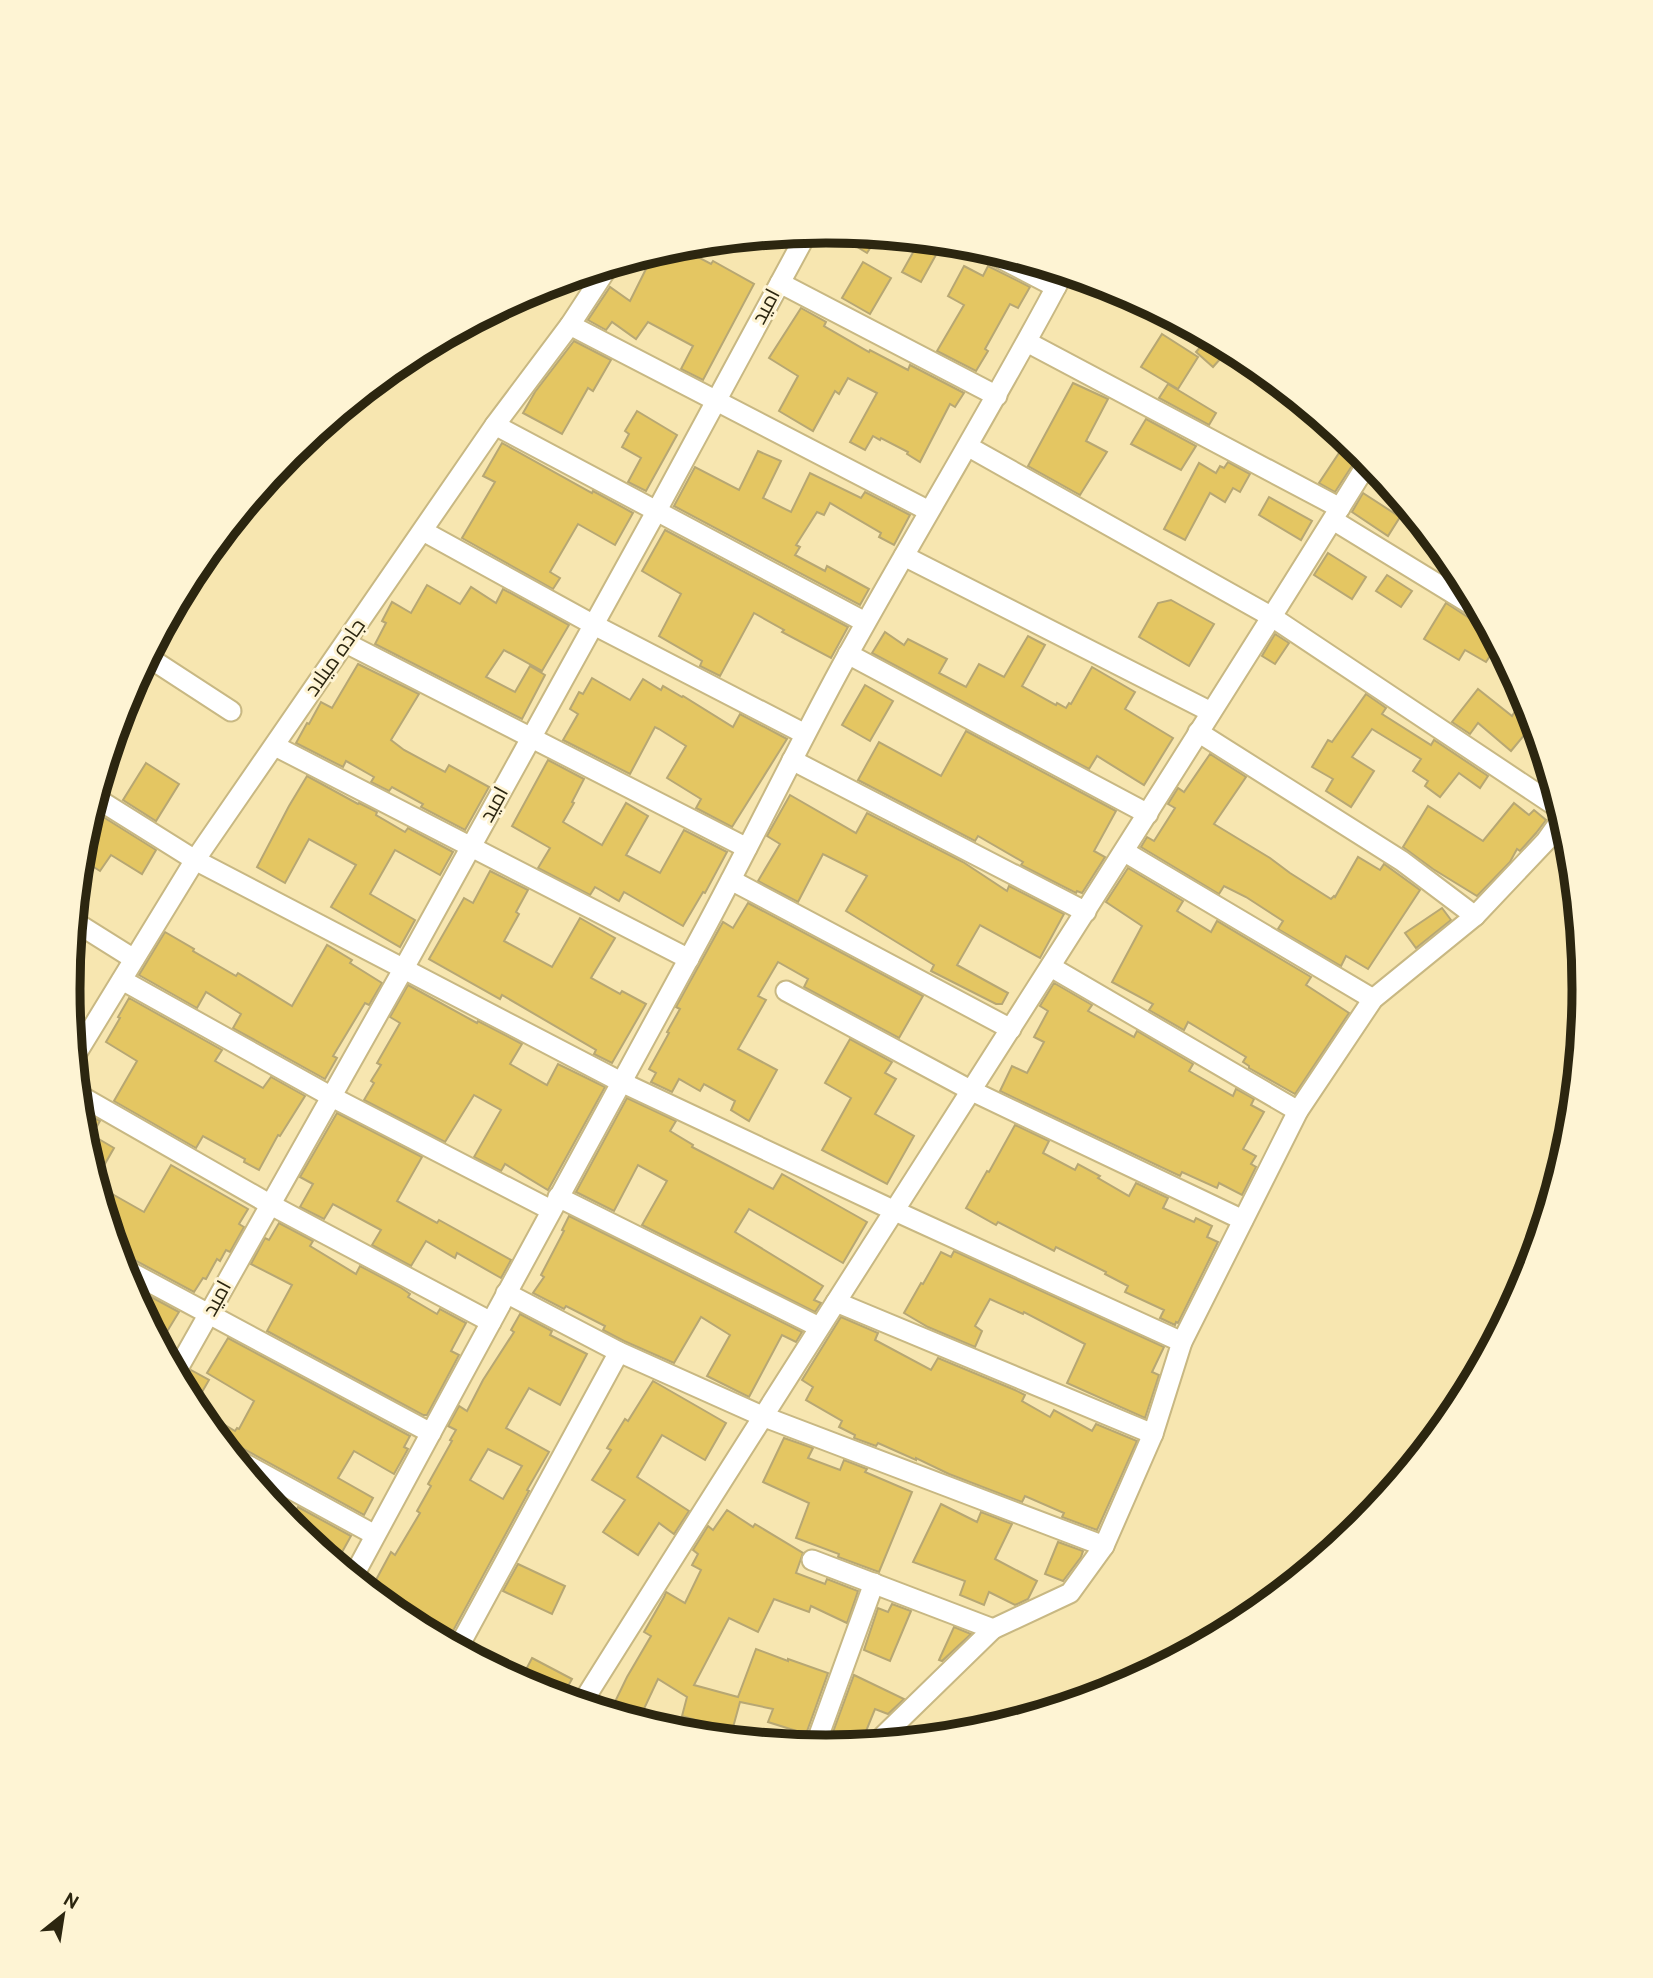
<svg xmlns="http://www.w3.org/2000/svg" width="1653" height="1978" font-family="Overpass,Cairo,sans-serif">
  <rect width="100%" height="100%" fill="#f7e6b0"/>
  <g fill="#e4c662" stroke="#b7a773" stroke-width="2" fill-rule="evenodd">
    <polygon points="831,231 863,234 878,236 867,253"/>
    <polygon points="920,240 926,241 937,246 937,253 921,282 902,272"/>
    <polygon points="677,246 711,264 713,261 754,284 703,380 681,369 693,346 648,322 636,339 612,322 606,330 588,320 610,287 630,301 654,253"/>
    <polygon points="863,262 891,278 870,314 842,298"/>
    <polygon points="964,266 983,276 988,266 1030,287 1018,308 1010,304 985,349 988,351 976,371 937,351 964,305 948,296"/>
    <polygon points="801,308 826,322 824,326 869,352 870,350 908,370 910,365 964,393 955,407 950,404 920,462 907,454 908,452 881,438 880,440 873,436 865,450 850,442 877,393 848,378 839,394 835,391 813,431 779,411 798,376 769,358"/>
    <polygon points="1162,334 1198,357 1178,389 1141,367"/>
    <polygon points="1208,338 1229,349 1213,367 1196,352"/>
    <polygon points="574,341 611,360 593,391 588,388 562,434 523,413 535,392"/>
    <polygon points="1073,383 1108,399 1086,441 1107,452 1080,495 1028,466"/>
    <polygon points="1168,384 1216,413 1209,425 1159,398"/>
    <polygon points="637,411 677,435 646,491 628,482 641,458 622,447 629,434 625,431"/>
    <polygon points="1146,419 1196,446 1181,470 1131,444"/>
    <polygon points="1347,441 1361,452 1335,492 1319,483"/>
    <polygon points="502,443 592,493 593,491 633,513 615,545 578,524 550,572 560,578 553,589 462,538 495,482 483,476"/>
    <polygon points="758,451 781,461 763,498 791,512 810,473 861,498 865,492 910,515 894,545 879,537 881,533 830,503 824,515 817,512 796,545 800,547 795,555 825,571 827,566 869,589 860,605 674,506 695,467 739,490"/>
    <polygon points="1228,462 1250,474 1240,492 1233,488 1225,502 1210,493 1185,540 1164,529 1199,463 1216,473 1220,466 1224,468"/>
    <polygon points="1363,493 1400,517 1388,536 1352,512"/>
    <polygon points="1269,497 1312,521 1301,540 1259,515"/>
    <polygon points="665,530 848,627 831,658 782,632 784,630 754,613 720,676 700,666 702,661 659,636 681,594 642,571"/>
    <polygon points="1328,553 1366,577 1352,599 1314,575"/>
    <polygon points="1387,575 1412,591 1401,607 1376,591"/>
    <polygon points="427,585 460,604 471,587 496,603 503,589 569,625 542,671 504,650 486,677 515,692 530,666 545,675 522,719 375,644 386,623 382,621 392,602 411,613"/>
    <polygon points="1171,600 1214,624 1189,666 1139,637 1158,603"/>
    <polygon points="1446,603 1474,621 1485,621 1511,669 1490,656 1486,662 1465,650 1459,660 1424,639"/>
    <polygon points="885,632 904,645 908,639 947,659 939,673 966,687 979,664 1004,677 1028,636 1045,645 1022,686 1056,705 1057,703 1066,708 1069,703 1071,704 1092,667 1135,692 1125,709 1173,738 1144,785 1097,756 1089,769 872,653"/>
    <polygon points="1275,634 1289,643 1275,664 1262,656"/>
    <polygon points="358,664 419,694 391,740 404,750 445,772 449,765 489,787 465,830 421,807 423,804 392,787 389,791 371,782 374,777 346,761 343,767 296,743 307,723 309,724 321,702 332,708"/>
    <polygon points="592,678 630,700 643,679 661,690 663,686 682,697 683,696 733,727 740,714 787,739 732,827 696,808 701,799 667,778 686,746 659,729 655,727 630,774 563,740 578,714 570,709 579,692 583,694"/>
    <polygon points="865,685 893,701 870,741 842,725"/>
    <polygon points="1478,689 1512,716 1525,696 1541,745 1526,733 1511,751 1478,723 1470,734 1452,722"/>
    <polygon points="1366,694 1386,708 1382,714 1431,745 1434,740 1488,776 1480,788 1459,773 1440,797 1425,786 1428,781 1413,771 1421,759 1372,729 1352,757 1374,771 1351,807 1326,791 1333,779 1312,767 1328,740 1332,742"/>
    <polygon points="966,731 1116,811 1094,851 1105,857 1082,893 1077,891 1076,893 1021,865 1023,862 978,836 975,841 858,780 879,742 941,776"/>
    <polygon points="1210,754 1246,777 1214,824 1270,858 1290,873 1331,899 1334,896 1335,897 1358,857 1380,870 1384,864 1420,890 1368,969 1346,956 1341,966 1278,929 1283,921 1246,897 1224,886 1219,894 1141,847 1147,837 1154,841 1175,808 1168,804 1178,788 1184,792"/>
    <polygon points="548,760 584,779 572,802 574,803 563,822 602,845 626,803 648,816 626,855 660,873 684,830 727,852 705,893 703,892 683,926 624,892 619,901 595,887 590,895 538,868 550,848 512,826"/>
    <polygon points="146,763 179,784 156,821 123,800"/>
    <polygon points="307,776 358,804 359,803 377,812 376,815 405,832 408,828 453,852 440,875 395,850 370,894 415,920 400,947 331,907 356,865 309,839 285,883 257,867 289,806"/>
    <polygon points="790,795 856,833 867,813 963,862 1007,891 1009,886 1064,914 1040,958 980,925 957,965 1008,993 1002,1004 996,1004 931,971 934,965 846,911 867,876 823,854 798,902 758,881 780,844 767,836"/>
    <polygon points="1514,803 1529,815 1534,810 1546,820 1536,833 1520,851 1517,849 1510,862 1477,896 1433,869 1403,847 1428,806 1483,841"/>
    <polygon points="92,810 156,850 142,874 111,855 100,871 81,859 83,841"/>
    <polygon points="1128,868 1183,901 1177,911 1211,932 1217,921 1311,977 1306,985 1349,1013 1295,1094 1249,1068 1249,1066 1243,1062 1246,1057 1188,1022 1184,1030 1149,1010 1153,1004 1112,982 1142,926 1106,902"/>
    <polygon points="490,871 528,890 516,912 519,914 504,941 552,967 580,918 615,938 591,978 620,994 622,991 646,1004 612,1063 594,1054 596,1050 502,995 500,999 429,959 464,898 473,903"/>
    <polygon points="748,903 923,996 899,1038 804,987 808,979 778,962 758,996 766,1000 738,1049 777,1070 749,1121 731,1110 735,1101 704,1084 700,1091 679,1079 672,1092 651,1082 656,1073 649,1069 669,1033 667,1032 680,1009 676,1007 723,922 733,928"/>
    <polygon points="1442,908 1451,920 1416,948 1405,933"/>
    <polygon points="165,932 194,949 193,951 236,976 238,973 292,1006 327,945 352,960 350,963 382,983 369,1005 365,1003 333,1056 337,1058 325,1079 233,1028 241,1014 206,992 197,1008 139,975"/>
    <polygon points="1054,983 1092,1005 1088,1011 1134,1037 1137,1031 1193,1064 1189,1071 1233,1096 1236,1089 1254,1099 1251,1105 1264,1112 1243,1149 1256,1156 1251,1164 1256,1167 1242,1195 1219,1183 1217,1188 1182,1172 1180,1176 1000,1091 1012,1066 1027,1073 1044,1042 1034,1037 1048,1011 1040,1006"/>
    <polygon points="408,985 477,1023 478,1021 522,1044 510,1064 547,1085 558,1064 605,1087 548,1190 505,1164 501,1171 474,1157 501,1110 474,1095 445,1142 364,1100 374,1083 371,1081 381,1065 377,1063 400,1023 390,1017"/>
    <polygon points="129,998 222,1050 215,1061 263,1088 271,1077 305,1096 280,1136 278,1135 259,1170 244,1162 245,1159 203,1136 196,1148 114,1101 137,1061 106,1042 120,1018 118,1017"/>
    <polygon points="850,1039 892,1062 885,1073 896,1079 875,1114 914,1136 887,1184 822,1150 851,1098 825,1083"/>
    <polygon points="627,1098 676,1121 670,1131 693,1145 692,1147 773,1189 782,1174 867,1222 843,1263 749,1209 735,1232 823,1286 814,1300 821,1303 815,1312 642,1225 667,1181 638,1165 614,1211 576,1192"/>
    <polygon points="80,1110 100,1121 92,1135 114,1148 102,1169 92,1169 83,1137"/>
    <polygon points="337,1113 422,1157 397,1201 437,1223 439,1220 511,1260 501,1278 457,1253 455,1258 426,1241 411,1266 372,1245 381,1230 333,1204 324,1219 300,1207 313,1184 300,1177"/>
    <polygon points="1015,1125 1049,1141 1043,1153 1075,1170 1078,1164 1100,1176 1098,1178 1129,1196 1136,1183 1168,1198 1163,1208 1194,1222 1196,1218 1212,1226 1207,1237 1218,1242 1178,1323 1176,1322 1175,1325 1160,1318 1164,1310 1125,1292 1128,1286 1105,1274 1106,1272 1056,1247 1054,1251 998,1222 996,1225 966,1208 987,1171 989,1172"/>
    <polygon points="171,1165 248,1209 239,1224 244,1227 230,1252 226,1250 220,1261 217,1259 206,1279 203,1278 194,1292 129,1257 119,1257 98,1186 144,1212"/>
    <polygon points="569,1216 802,1332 796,1342 782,1335 749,1397 707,1376 730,1335 701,1317 674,1363 624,1341 603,1330 605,1326 566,1306 564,1309 533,1293 544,1277 541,1275 564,1231 562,1230"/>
    <polygon points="279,1223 313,1241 310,1246 356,1274 360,1266 400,1287 410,1294 408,1297 437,1314 440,1309 466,1323 451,1351 459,1355 427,1415 423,1415 267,1331 292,1285 251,1264 265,1238 269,1240"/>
    <polygon points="954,1251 1164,1347 1152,1372 1159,1375 1145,1418 1067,1383 1085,1344 1024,1312 1023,1314 990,1299 975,1326 982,1331 975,1347 928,1327 904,1313 921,1283 923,1284 941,1252 951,1257"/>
    <polygon points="142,1292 179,1312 160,1343 137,1300"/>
    <path d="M520 1314 552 1331 550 1335 587 1354 560 1405 529 1388 506 1428 549 1452 527 1490 529 1491 447 1642 405 1619 370 1591 391 1552 395 1555 420 1513 417 1511 431 1486 428 1484 452 1441 450 1440 456 1430 448 1426 459 1406 467 1411 483 1380 514 1332 511 1330ZM488 1449 522 1466 503 1499 470 1480Z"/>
    <polygon points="841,1317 878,1333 875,1340 931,1370 938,1358 1015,1390 1025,1395 1022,1401 1050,1417 1054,1410 1092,1431 1096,1424 1137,1441 1097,1530 1062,1517 1064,1513 1025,1496 1022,1502 949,1474 916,1458 916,1460 878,1443 876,1446 854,1438 855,1435 839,1427 842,1421 806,1400 813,1387 802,1380"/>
    <polygon points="228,1338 410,1436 404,1447 408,1449 394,1474 354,1451 338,1478 373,1498 364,1515 242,1448 235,1447 228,1449 197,1411 198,1409 235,1431 237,1428 239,1429 254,1401 207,1373"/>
    <polygon points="191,1370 209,1380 194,1406 181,1383"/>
    <polygon points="653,1381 726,1423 705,1460 662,1435 637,1477 689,1511 674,1534 659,1523 638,1555 603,1532 625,1500 592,1480 611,1450 607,1448 625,1419 628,1421"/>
    <polygon points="784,1438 813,1448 808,1458 840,1470 844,1460 867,1469 865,1472 912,1492 879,1572 838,1557 839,1554 796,1538 809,1503 763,1482"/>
    <polygon points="941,1504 977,1522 981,1512 1012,1524 995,1559 1037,1581 1028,1599 1015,1605 989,1592 984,1605 960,1595 965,1581 913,1562"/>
    <polygon points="298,1507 351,1536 336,1563 288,1523"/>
    <polygon points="727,1510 753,1527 755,1524 803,1553 796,1573 825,1584 827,1579 858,1591 847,1623 811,1606 809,1612 774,1599 758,1632 729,1618 694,1685 738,1697 756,1649 788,1661 788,1659 828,1673 806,1734 768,1722 773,1709 740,1702 732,1731 682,1716 687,1697 658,1679 643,1711 639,1709 634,1719 610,1712 627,1677 651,1636 644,1632 664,1597 666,1592 685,1603 701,1570 692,1565 698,1554 693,1550 708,1526 713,1530"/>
    <polygon points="1058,1542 1083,1551 1081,1557 1063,1581 1045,1574"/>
    <polygon points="518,1564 565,1586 552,1614 503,1591"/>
    <polygon points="892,1604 911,1611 890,1661 864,1650 878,1608 888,1612"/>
    <polygon points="954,1627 971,1634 942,1661 939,1660"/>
    <polygon points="532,1658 572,1679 562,1697 536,1689 520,1681"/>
    <polygon points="854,1675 904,1699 888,1714 875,1709 862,1741 853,1745 835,1746 829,1743"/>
  </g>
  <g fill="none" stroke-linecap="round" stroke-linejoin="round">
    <defs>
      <g id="street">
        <polyline points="975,245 1056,287"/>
        <polyline points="780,283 997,396"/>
        <polyline points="570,325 929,511"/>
        <polyline points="1027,342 1340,508"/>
        <polyline points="495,425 865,622"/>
        <polyline points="969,447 1272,617 1560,809"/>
        <polyline points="1333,520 1480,610"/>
        <polyline points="423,531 594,625 805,734"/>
        <polyline points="904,556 1211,712"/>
        <polyline points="346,643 747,848"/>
        <polyline points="848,654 1148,814"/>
        <polyline points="148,657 231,711"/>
        <polyline points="1198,732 1402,861 1475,916"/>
        <polyline points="275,746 689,959"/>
        <polyline points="792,760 1086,912"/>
        <polyline points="96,798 195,860 621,1082 895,1211 1182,1342"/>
        <polyline points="1125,852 1373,999"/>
        <polyline points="731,880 1011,1029"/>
        <polyline points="75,922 134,959"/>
        <polyline points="1051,967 1298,1111"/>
        <polyline points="122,980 332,1097 551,1210"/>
        <polyline points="786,991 972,1091 1243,1220"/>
        <polyline points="75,1056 195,860 495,425 570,325 608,267"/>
        <polyline points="79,1095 271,1205 491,1322"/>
        <polyline points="558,1197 819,1327"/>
        <polyline points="123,1268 431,1433"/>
        <polyline points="506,1293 619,1352 762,1416 1104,1546"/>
        <polyline points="836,1302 1153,1434"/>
        <polyline points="176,1372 404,968 656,512 807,233"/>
        <polyline points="236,1459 375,1535"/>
        <polyline points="812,1560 993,1629"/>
        <path d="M353 1577C464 1371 576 1166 688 960 741 864 788 765 840 669 913 536 993 407 1064 272"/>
        <polyline points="458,1648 619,1352"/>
        <path d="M582 1703C842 1288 1111 877 1369 461"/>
        <polyline points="877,1742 993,1629 1070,1593 1104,1546 1153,1434 1182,1342 1298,1111 1373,999 1475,916 1546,841 1563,817"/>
        <polyline points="815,1746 874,1583"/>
      </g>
    </defs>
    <use href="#street" stroke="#c8b883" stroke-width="23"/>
    <use href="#street" stroke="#fff" stroke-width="19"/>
  </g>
  <g text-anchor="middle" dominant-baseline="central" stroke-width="6" stroke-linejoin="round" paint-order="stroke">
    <g font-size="21" fill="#2c2610" stroke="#fef4d4">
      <text transform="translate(767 307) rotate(-62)">امید</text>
      <text transform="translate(336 658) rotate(-55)">جاده میلاد</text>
      <text transform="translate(495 805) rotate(-61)">امید</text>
      <text transform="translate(218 1299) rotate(-61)">امید</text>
    </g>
  </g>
  <path d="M0 0H1653V1978H0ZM80 989a746 746 0 1 1 1492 0a746 746 0 1 1-1492 0Z" fill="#fef4d4" fill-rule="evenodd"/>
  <path fill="none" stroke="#2c2610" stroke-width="9" d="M80 989a746 746 0 1 1 1492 0a746 746 0 1 1-1492 0Z"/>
  <g transform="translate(63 1915) rotate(30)" stroke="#fef4d4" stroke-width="5" paint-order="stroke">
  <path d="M0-5L12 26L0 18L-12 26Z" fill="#2c2610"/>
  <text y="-10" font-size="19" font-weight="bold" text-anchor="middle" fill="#2c2610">N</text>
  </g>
</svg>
